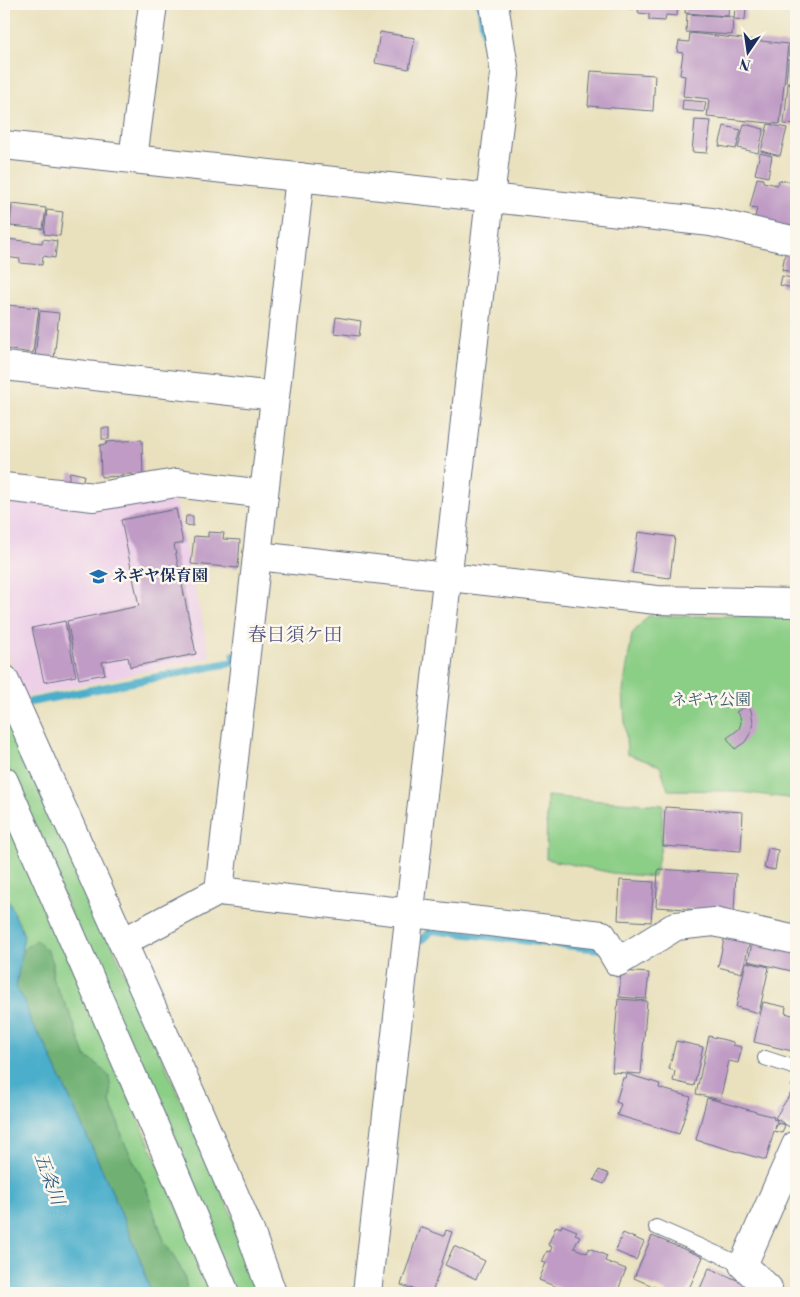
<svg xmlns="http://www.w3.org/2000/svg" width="800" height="1297" font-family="'Libre Bodoni','Noto Serif JP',serif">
  <rect width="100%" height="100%" fill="#fbf7ec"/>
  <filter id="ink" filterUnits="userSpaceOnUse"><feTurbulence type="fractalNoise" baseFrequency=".02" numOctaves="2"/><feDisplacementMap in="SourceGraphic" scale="10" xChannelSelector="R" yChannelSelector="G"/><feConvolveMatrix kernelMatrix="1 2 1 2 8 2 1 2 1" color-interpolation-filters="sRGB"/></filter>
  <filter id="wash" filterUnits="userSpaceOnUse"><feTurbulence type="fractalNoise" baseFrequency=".0096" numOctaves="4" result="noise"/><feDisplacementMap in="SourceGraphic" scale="20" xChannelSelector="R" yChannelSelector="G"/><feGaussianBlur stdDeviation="1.12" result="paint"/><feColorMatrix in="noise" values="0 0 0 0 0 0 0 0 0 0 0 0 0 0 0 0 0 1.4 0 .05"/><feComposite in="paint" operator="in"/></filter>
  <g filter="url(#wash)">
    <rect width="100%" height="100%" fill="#e9e1be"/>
    <polygon fill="#edd0e8" points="174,492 210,658 25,697 4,645 4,496"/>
    <g fill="#8bce86" stroke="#537e72">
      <polygon points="648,616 796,616 796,799 733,791 668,790 660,766 627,754 623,691 632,634"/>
      <polygon points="4,702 244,1242 262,1293 235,1293 4,758"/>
      <polygon points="547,796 589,800 663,805 661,848 654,877 612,873 546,859"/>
      <polygon points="4,808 214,1293 188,1293 183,1272 165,1243 155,1216 145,1184 124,1142 117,1119 110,1103 111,1091 98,1065 85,1056 71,1016 52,978 53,962 26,947 20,960 24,935 8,900 4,899"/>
    </g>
    <polygon fill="#70b173" stroke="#467068" points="37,940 47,950 53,962 52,978 71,1016 85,1056 98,1065 109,1076 111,1091 110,1103 117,1119 124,1142 145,1184 155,1216 165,1243 183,1272 188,1293 151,1293 140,1259 110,1187 46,1046 31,1023 25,1002 16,988 20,960 26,947"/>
    <polygon fill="#4baecb" stroke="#336e94" points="4,899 8,900 24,935 16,988 25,1001 31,1023 46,1046 110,1187 140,1259 151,1293 4,1293"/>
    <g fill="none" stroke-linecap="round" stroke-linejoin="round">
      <g stroke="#4baecb" stroke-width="8">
        <polyline points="480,4 491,76 485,125"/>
        <polyline points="31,702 234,662 234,655"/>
        <polyline points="422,939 432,930 600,949"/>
      </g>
    </g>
    <g id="blocks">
      <g fill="#bf9bc5">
        <polygon points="606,4 634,4 634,9 606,7"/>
        <polygon points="639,4 678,4 677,16 666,15 665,21 649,20 649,14 638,13"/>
        <polygon points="686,4 729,4 728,16 685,13"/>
        <polygon points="735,7 746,8 745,20 734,19"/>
        <polygon points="687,14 733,17 732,35 686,32"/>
        <polygon points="380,32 415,38 409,69 375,63"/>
        <polygon points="690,33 788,44 780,124 707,117 709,99 683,96 685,76 680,75 683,53 677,52 679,41 689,42"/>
        <polygon points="790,43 796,43 795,83 786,82"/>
        <polygon points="591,71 655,75 653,111 588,106"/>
        <polygon points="788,84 796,85 796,125 784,124"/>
        <polygon points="683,100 706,102 704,112 682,110"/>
        <polygon points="695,120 711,121 707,153 692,152"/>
        <polygon points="744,124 764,129 758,153 738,148"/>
        <polygon points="768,124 787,128 780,156 761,151"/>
        <polygon points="724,126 741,130 736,149 719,146"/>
        <polygon points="760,153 772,156 768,177 755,174"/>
        <polygon points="757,178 763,179 763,182 777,185 779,180 795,183 794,189 796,189 796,231 754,221 757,208 750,207"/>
        <polygon points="12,204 46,208 43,229 10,226"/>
        <polygon points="47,210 63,212 60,236 44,234"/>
        <polygon points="7,239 42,243 43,239 57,241 55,258 43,256 42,265 20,263 20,259 5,257"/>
        <polygon points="786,249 796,251 796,273 782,270"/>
        <polygon points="782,276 796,279 796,289 780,285"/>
        <polygon points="4,300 7,301 7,305 39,308 33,353 4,349"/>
        <polygon points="40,311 59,313 54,359 35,357"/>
        <polygon points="336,317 361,321 359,336 334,333"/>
        <rect x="102" y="428" width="7" height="11"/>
        <polygon points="142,440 143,480 133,480 133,474 123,474 123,476 101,477 100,445 107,444 106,442"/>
        <polygon points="70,472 84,475 82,485 68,482"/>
        <polygon points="176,509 183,543 174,545 196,654 130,667 128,657 102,662 105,674 79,679 67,621 139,606 121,520"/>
        <polygon points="186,516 193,516 193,526 185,525"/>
        <polygon points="208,532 224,533 223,539 240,540 238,568 191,564 194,536 208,537"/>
        <polygon points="638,532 675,537 670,578 632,573"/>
        <polygon points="65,621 76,676 44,682 32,628"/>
        <polygon points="747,705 751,710 753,722 751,732 745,742 735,749 727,738 739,729 741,723 740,716 736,712"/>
        <polygon points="665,807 743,812 741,851 663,846"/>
        <polygon points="768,848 778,850 775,870 764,868"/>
        <polygon points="658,869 736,874 734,912 656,907"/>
        <polygon points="620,880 654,882 651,922 618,920"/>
        <polygon points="725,935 750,941 742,973 718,967"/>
        <polygon points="753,939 796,949 796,972 748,961"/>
        <polygon points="746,962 769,967 759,1013 736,1007"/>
        <polygon points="621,971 649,973 646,999 619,997"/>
        <polygon points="618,999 647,1001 641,1074 612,1072"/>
        <polygon points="763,1002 786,1007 785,1013 796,1016 796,1052 754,1042"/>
        <polygon points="709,1036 733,1042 733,1045 742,1047 738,1063 729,1061 720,1100 696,1094"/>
        <polygon points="676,1041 703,1047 694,1086 673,1081 675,1071 669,1069"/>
        <polygon points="627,1074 660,1084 659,1088 691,1097 679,1134 617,1115 621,1104 616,1102 623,1078 626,1078"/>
        <polygon points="796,1077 796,1131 775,1118 794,1088 791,1086"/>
        <polygon points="707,1098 774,1117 773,1119 777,1120 775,1129 778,1123 785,1125 782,1133 774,1131 766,1160 696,1140"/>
        <polygon points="599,1170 609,1174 604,1184 594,1180"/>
        <polygon points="562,1225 577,1231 575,1234 580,1236 574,1248 587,1253 589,1248 607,1256 605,1261 626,1269 617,1293 572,1293 539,1280 546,1263 542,1262 547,1251 550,1252 552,1247 548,1245 556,1226 561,1228"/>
        <polygon points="420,1227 444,1236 446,1230 452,1232 432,1293 426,1293 401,1285"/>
        <polygon points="623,1233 644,1242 636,1260 615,1251"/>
        <polygon points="652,1236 703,1257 687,1293 669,1293 634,1278"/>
        <polygon points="454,1246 485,1261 476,1279 445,1265"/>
        <polygon points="709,1268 751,1286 748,1293 698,1293"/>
      </g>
    </g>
  </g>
  <g filter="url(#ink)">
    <use href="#blocks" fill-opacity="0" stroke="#636d80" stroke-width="1"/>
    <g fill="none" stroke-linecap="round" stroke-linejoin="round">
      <defs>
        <g id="service">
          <polyline points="765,1058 796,1068"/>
          <polyline points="656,1227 743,1265"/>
        </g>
        <g id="minor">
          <polyline points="4,145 711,222 796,241"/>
          <polyline points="133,159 153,4"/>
          <polyline points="4,366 275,396"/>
          <polyline points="4,487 94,497 176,483 264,494"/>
          <polyline points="257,556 657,600 796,603"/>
          <polyline points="4,679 195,1103 250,1231 272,1293"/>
          <polyline points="4,781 170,1162 225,1293"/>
          <polyline points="219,891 300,177"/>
          <polyline points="123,942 219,891 602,935 618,962 676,926 714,922 796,940"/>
          <polyline points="367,1293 490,198 505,74 494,4"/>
          <polyline points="766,1293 768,1288 743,1265 796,1145"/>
        </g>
      </defs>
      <use href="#service" stroke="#636d80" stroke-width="16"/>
      <use href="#minor" stroke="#636d80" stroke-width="30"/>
      <use href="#service" stroke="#fff" stroke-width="14"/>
      <use href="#minor" stroke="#fff" stroke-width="28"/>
    </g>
  </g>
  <defs>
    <symbol id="school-bare" viewBox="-9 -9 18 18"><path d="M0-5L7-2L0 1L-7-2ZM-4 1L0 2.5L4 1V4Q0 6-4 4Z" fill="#1f6fb2" stroke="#fbf7ec" stroke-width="2.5" paint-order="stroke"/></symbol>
  </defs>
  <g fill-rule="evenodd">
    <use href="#school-bare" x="86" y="564" width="25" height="25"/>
  </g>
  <g text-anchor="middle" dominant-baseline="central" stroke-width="5" stroke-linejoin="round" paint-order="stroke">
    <g font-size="16" font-weight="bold" fill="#1b2f5e" stroke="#fbf7ec" text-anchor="start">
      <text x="112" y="576">ネギヤ保育園</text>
    </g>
    <g font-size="16" fill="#375768" stroke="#fbf7ec">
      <text x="711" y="700">ネギヤ公園</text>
    </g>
    <g font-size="18" font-style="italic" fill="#2c5b84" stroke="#fbf7ec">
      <text transform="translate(49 1179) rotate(70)">五条川</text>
    </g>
    <g font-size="19" fill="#545582" stroke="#fbf7ec">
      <text x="295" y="635">春日須ケ田</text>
    </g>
  </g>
  <rect width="800" height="1297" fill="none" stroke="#fbf7ec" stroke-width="20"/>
  <g transform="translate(748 52) rotate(193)" stroke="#fbf7ec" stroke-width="4" paint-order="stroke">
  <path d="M0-4L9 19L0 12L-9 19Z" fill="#1b2f5e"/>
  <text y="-8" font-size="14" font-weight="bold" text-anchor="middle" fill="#1b2f5e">N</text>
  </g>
</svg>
